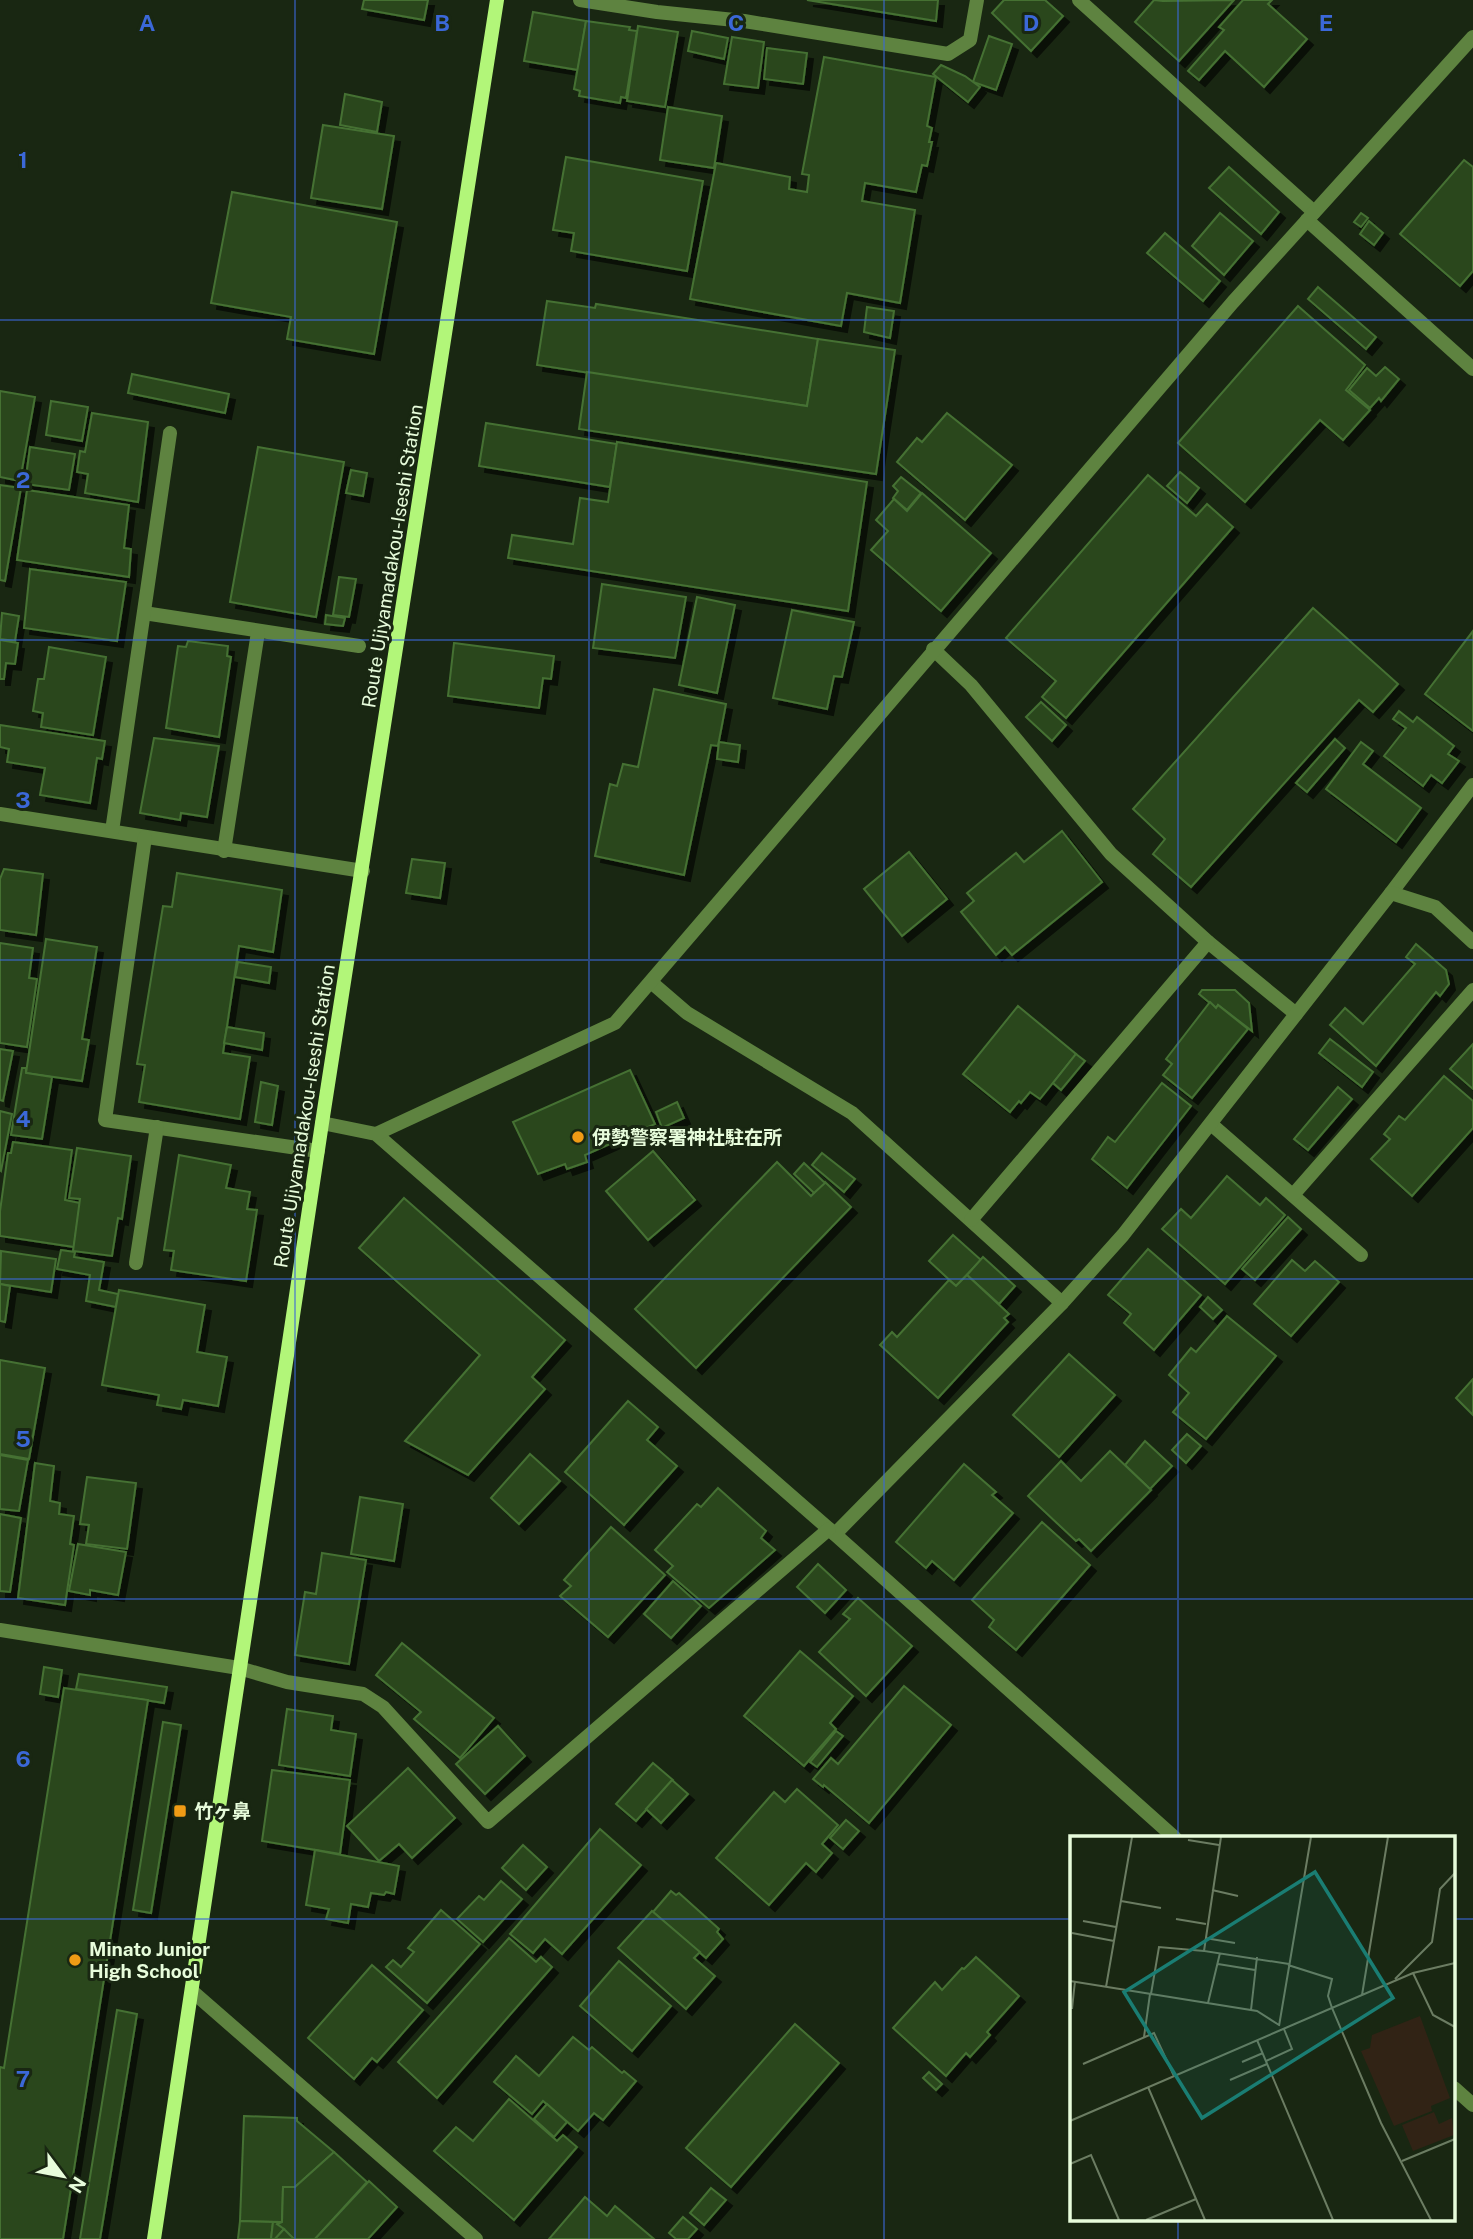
<svg xmlns="http://www.w3.org/2000/svg" width="1473" height="2239" font-family="'Public Sans','Noto Sans JP',sans-serif">
  <defs>
    <filter id="shadow"><feDropShadow dx="6" dy="6" stdDeviation="0" flood-color="#0009"/></filter>
  </defs>
  <rect width="100%" height="100%" fill="#192712"/>
  <g fill="#2b471f" stroke="#457133" stroke-width="2" filter="url(#shadow)">
    <polygon points="364,0 428,0 424,20 362,9"/>
    <polygon points="807,0 938,0 936,21"/>
    <polygon points="1004,0 1045,0 1063,16 1031,51 992,13"/>
    <polygon points="1154,0 1163,1 1234,0 1179,61 1135,22"/>
    <polygon points="1243,0 1272,0 1268,4 1307,39 1264,87 1225,51 1199,80 1188,71 1224,30 1219,27"/>
    <polygon points="533,12 586,21 578,70 524,61"/>
    <polygon points="586,21 630,27 629,30 637,31 626,98 621,97 620,103 579,96 580,91 574,89"/>
    <polygon points="638,26 678,32 665,107 627,101"/>
    <polygon points="692,31 728,38 724,59 688,51"/>
    <polygon points="989,36 1012,44 996,90 973,82"/>
    <polygon points="732,37 764,42 758,88 724,84"/>
    <polygon points="767,48 807,53 803,84 764,79"/>
    <polygon points="824,57 936,77 927,126 932,128 929,142 932,142 927,166 922,165 916,192 865,183 862,201 915,210 900,303 847,293 841,326 690,299 716,163 790,177 789,189 807,192 809,175 802,174"/>
    <polygon points="941,65 965,76 980,87 968,102 933,74"/>
    <polygon points="345,94 382,102 377,132 340,125"/>
    <polygon points="668,107 722,116 714,168 660,160"/>
    <polygon points="323,125 394,136 382,209 311,198"/>
    <polygon points="566,157 703,181 687,271 571,251 574,233 553,230"/>
    <polygon points="1464,160 1473,167 1473,271 1460,286 1400,234"/>
    <polygon points="1229,167 1279,212 1261,234 1209,188"/>
    <polygon points="232,192 397,222 374,354 287,339 291,317 211,303"/>
    <polygon points="1220,213 1253,241 1224,275 1192,246"/>
    <polygon points="1361,213 1368,218 1361,227 1354,222"/>
    <polygon points="1369,221 1383,233 1374,245 1360,234"/>
    <polygon points="1165,233 1220,281 1203,301 1147,253"/>
    <polygon points="1318,287 1376,337 1366,349 1308,299"/>
    <polygon points="547,301 595,308 596,304 818,339 807,406 537,365"/>
    <polygon points="1298,306 1365,365 1346,390 1370,410 1343,440 1320,420 1245,502 1178,443"/>
    <polygon points="867,307 894,311 890,338 864,332"/>
    <polygon points="818,339 895,350 876,474 579,429 587,372 807,406"/>
    <polygon points="1385,367 1399,379 1381,401 1379,398 1370,408 1349,390 1367,368 1376,376"/>
    <polygon points="132,374 229,394 225,413 128,393"/>
    <polygon points="0,391 35,397 20,481 0,477"/>
    <polygon points="51,401 88,407 82,441 46,435"/>
    <polygon points="92,413 148,422 138,502 85,493 88,474 77,472 80,451 85,452"/>
    <polygon points="947,413 1012,465 965,520 897,462 917,438 922,442"/>
    <polygon points="486,423 617,444 610,487 479,466"/>
    <polygon points="617,442 867,482 848,611 508,558 512,535 573,544 580,498 608,502"/>
    <polygon points="30,447 75,454 69,490 25,484"/>
    <polygon points="258,447 344,462 316,617 230,602"/>
    <polygon points="351,470 367,473 363,496 346,493"/>
    <polygon points="1180,472 1199,488 1187,503 1167,486"/>
    <polygon points="1148,475 1196,516 1207,504 1233,527 1066,718 1042,697 1056,681 1006,638"/>
    <polygon points="901,477 921,493 907,510 893,498 898,491 893,486"/>
    <polygon points="0,485 21,488 5,581 0,580"/>
    <polygon points="27,490 129,505 124,548 131,549 129,577 17,560"/>
    <polygon points="922,493 991,553 941,611 871,550 888,531 876,520 894,499 907,511"/>
    <polygon points="30,569 126,582 117,641 24,628"/>
    <polygon points="339,577 356,579 349,617 333,615"/>
    <polygon points="602,584 686,597 675,658 593,648"/>
    <polygon points="697,597 735,605 717,693 679,685"/>
    <polygon points="1313,608 1398,684 1373,712 1359,700 1191,887 1153,854 1165,839 1133,809"/>
    <polygon points="792,610 854,622 842,677 834,676 827,709 773,698"/>
    <polygon points="2,613 19,616 15,641 0,639"/>
    <polygon points="326,615 345,618 343,626 325,624"/>
    <polygon points="1473,631 1473,731 1425,694"/>
    <polygon points="0,640 18,643 15,664 6,663 4,679 0,679"/>
    <polygon points="188,641 228,646 227,656 231,657 219,737 166,728 178,646 186,647"/>
    <polygon points="454,643 554,656 551,679 543,678 539,708 448,696"/>
    <polygon points="49,647 106,657 93,735 41,727 43,713 33,711 38,679 44,679"/>
    <polygon points="654,689 726,704 718,746 711,745 684,875 595,856 610,784 617,786 623,764 638,767"/>
    <polygon points="1041,702 1066,725 1052,741 1026,717"/>
    <polygon points="1399,711 1413,722 1417,717 1454,746 1448,754 1459,761 1442,783 1431,775 1423,786 1384,756 1406,728 1393,719"/>
    <polygon points="0,725 105,741 102,759 97,758 90,803 40,795 45,768 7,762 9,749 0,747"/>
    <polygon points="154,738 219,746 207,817 181,813 180,820 140,813"/>
    <polygon points="1335,739 1345,748 1307,792 1296,783"/>
    <polygon points="719,742 740,745 738,762 717,759"/>
    <polygon points="1361,742 1373,751 1363,764 1421,808 1396,842 1326,789"/>
    <polygon points="1062,831 1102,882 1012,955 1005,947 996,955 961,912 974,901 967,893 1016,853 1024,862"/>
    <polygon points="909,852 947,899 902,936 864,889"/>
    <polygon points="412,859 445,863 440,898 406,893"/>
    <polygon points="4,869 43,874 36,935 0,930 0,879"/>
    <polygon points="177,873 282,890 273,952 239,946 223,1053 250,1057 240,1119 139,1102 145,1065 137,1064 163,906 172,907"/>
    <polygon points="46,939 97,947 82,1039 89,1040 82,1081 26,1073"/>
    <polygon points="0,943 33,948 29,978 37,979 27,1047 0,1043"/>
    <polygon points="1416,944 1446,970 1449,984 1440,996 1436,992 1376,1066 1330,1025 1345,1008 1363,1024 1415,964 1406,957"/>
    <polygon points="238,962 271,967 269,983 235,977"/>
    <polygon points="1202,990 1235,990 1249,1003 1252,1031 1218,1005 1216,1008 1199,994"/>
    <polygon points="1210,1002 1216,1008 1218,1005 1248,1029 1192,1098 1163,1075 1172,1064 1166,1059"/>
    <polygon points="1018,1006 1076,1054 1040,1099 1030,1092 1021,1103 1019,1101 1010,1112 963,1074"/>
    <polygon points="227,1027 264,1033 262,1050 224,1043"/>
    <polygon points="1330,1039 1373,1072 1362,1087 1319,1053"/>
    <polygon points="1473,1044 1473,1089 1450,1069"/>
    <polygon points="0,1049 13,1051 3,1101 0,1100"/>
    <polygon points="1076,1054 1085,1061 1061,1090 1053,1083"/>
    <polygon points="22,1068 26,1068 26,1073 52,1077 42,1139 11,1135"/>
    <polygon points="630,1070 655,1124 585,1155 587,1162 567,1169 565,1164 538,1174 513,1122"/>
    <polygon points="1444,1076 1473,1101 1473,1128 1412,1196 1371,1159 1390,1139 1384,1134 1399,1116 1405,1120"/>
    <polygon points="261,1082 278,1086 272,1125 255,1122"/>
    <polygon points="1162,1083 1191,1106 1127,1188 1092,1159 1108,1137 1115,1142"/>
    <polygon points="1338,1087 1352,1099 1308,1150 1294,1139"/>
    <polygon points="677,1102 684,1118 662,1128 656,1112"/>
    <polygon points="0,1111 12,1114 1,1171 0,1170"/>
    <polygon points="13,1142 72,1150 65,1200 80,1203 74,1247 0,1236 0,1211 8,1153 11,1153"/>
    <polygon points="77,1148 131,1156 122,1219 118,1218 112,1256 73,1251 80,1199 69,1198"/>
    <polygon points="653,1151 695,1200 648,1240 606,1191"/>
    <polygon points="822,1153 855,1179 844,1192 812,1165"/>
    <polygon points="179,1155 231,1165 226,1188 250,1192 247,1209 257,1210 246,1281 171,1270 174,1251 164,1250"/>
    <polygon points="777,1162 811,1196 825,1182 851,1207 696,1368 635,1309"/>
    <polygon points="804,1163 825,1183 814,1193 794,1174"/>
    <polygon points="1227,1176 1260,1205 1266,1198 1285,1215 1225,1284 1162,1229 1181,1209 1191,1218"/>
    <polygon points="404,1198 565,1340 532,1377 545,1389 468,1475 405,1441 480,1355 359,1248"/>
    <polygon points="1288,1217 1301,1229 1255,1280 1242,1269"/>
    <polygon points="953,1235 981,1260 956,1286 929,1261"/>
    <polygon points="1148,1249 1201,1295 1154,1350 1124,1323 1131,1314 1108,1295"/>
    <polygon points="61,1250 75,1252 74,1257 104,1262 99,1290 118,1294 116,1307 86,1301 90,1275 57,1269"/>
    <polygon points="1,1251 56,1259 51,1292 0,1284"/>
    <polygon points="983,1257 1015,1286 999,1304 967,1275"/>
    <polygon points="1292,1260 1305,1271 1315,1261 1339,1282 1291,1336 1254,1304"/>
    <polygon points="967,1275 1009,1314 1004,1318 1008,1322 938,1398 880,1345 892,1332 897,1337 949,1280 956,1286"/>
    <polygon points="0,1284 10,1286 5,1322 0,1321"/>
    <polygon points="119,1290 205,1305 197,1352 227,1357 218,1406 183,1400 181,1409 157,1405 159,1395 102,1385"/>
    <polygon points="1208,1297 1222,1310 1213,1319 1200,1307"/>
    <polygon points="1227,1316 1276,1356 1206,1439 1173,1412 1189,1393 1169,1375 1191,1348 1196,1352"/>
    <polygon points="1069,1354 1115,1395 1059,1457 1013,1415"/>
    <polygon points="0,1360 45,1368 29,1459 0,1454"/>
    <polygon points="1473,1379 1473,1415 1456,1398"/>
    <polygon points="628,1401 658,1427 647,1440 677,1466 624,1525 565,1472"/>
    <polygon points="1187,1434 1201,1446 1186,1463 1172,1450"/>
    <polygon points="1145,1441 1172,1466 1150,1489 1125,1465"/>
    <polygon points="1110,1451 1151,1490 1091,1551 1079,1539 1076,1541 1028,1496 1061,1461 1081,1481"/>
    <polygon points="530,1454 560,1481 519,1524 491,1498"/>
    <polygon points="0,1455 28,1460 19,1511 0,1509"/>
    <polygon points="35,1463 54,1466 50,1501 60,1503 59,1514 74,1516 70,1544 74,1545 65,1605 18,1598"/>
    <polygon points="964,1464 996,1492 992,1495 1013,1513 954,1580 932,1561 926,1568 896,1542"/>
    <polygon points="87,1477 136,1483 127,1549 86,1544 89,1525 80,1524"/>
    <polygon points="718,1488 766,1531 761,1538 775,1550 709,1608 667,1572 673,1566 655,1550 697,1504 701,1507"/>
    <polygon points="360,1497 403,1504 394,1561 351,1554"/>
    <polygon points="0,1514 21,1518 10,1592 0,1591"/>
    <polygon points="1042,1522 1090,1565 1016,1650 989,1627 994,1620 972,1600"/>
    <polygon points="611,1527 665,1575 608,1637 560,1596 571,1586 564,1580"/>
    <polygon points="78,1544 126,1552 118,1595 90,1590 90,1595 69,1591"/>
    <polygon points="322,1553 366,1560 349,1664 295,1655 305,1592 316,1594"/>
    <polygon points="818,1564 846,1590 825,1613 797,1587"/>
    <polygon points="673,1581 701,1606 671,1638 644,1614"/>
    <polygon points="858,1598 912,1646 866,1696 819,1652 850,1619 843,1614"/>
    <polygon points="402,1643 494,1718 460,1758 414,1719 421,1712 376,1675"/>
    <polygon points="800,1651 853,1696 830,1723 836,1729 804,1766 744,1716"/>
    <polygon points="44,1667 62,1670 58,1697 40,1694"/>
    <polygon points="79,1674 167,1687 164,1703 76,1689"/>
    <polygon points="904,1686 951,1725 869,1823 824,1785 823,1787 813,1779 831,1758 838,1764"/>
    <polygon points="64,1688 148,1700 63,2239 0,2239 0,2067 4,2068"/>
    <polygon points="287,1709 333,1716 331,1730 356,1734 350,1776 279,1765"/>
    <polygon points="163,1722 181,1725 151,1913 133,1910"/>
    <polygon points="498,1726 525,1756 485,1794 456,1764"/>
    <polygon points="836,1731 843,1736 817,1767 810,1762"/>
    <polygon points="653,1763 673,1780 636,1821 616,1804"/>
    <polygon points="408,1768 455,1818 412,1858 399,1844 379,1861 347,1826"/>
    <polygon points="272,1770 350,1780 340,1854 262,1841"/>
    <polygon points="672,1780 688,1794 661,1823 646,1809"/>
    <polygon points="797,1789 838,1825 822,1844 832,1853 816,1872 806,1863 769,1905 716,1858 774,1792 785,1802"/>
    <polygon points="846,1820 859,1831 843,1849 830,1838"/>
    <polygon points="600,1829 641,1865 562,1954 545,1939 533,1953 510,1934"/>
    <polygon points="523,1845 547,1867 526,1890 502,1868"/>
    <polygon points="315,1850 399,1866 394,1894 386,1892 384,1895 371,1893 368,1907 351,1904 348,1923 326,1919 329,1909 306,1905"/>
    <polygon points="501,1881 522,1899 483,1942 457,1919 479,1896 484,1900"/>
    <polygon points="671,1891 676,1895 679,1893 719,1929 717,1932 723,1939 706,1958 653,1912"/>
    <polygon points="441,1910 480,1944 427,2003 386,1967 393,1960 401,1967 414,1952 408,1948"/>
    <polygon points="652,1911 700,1952 694,1958 715,1976 686,2009 618,1948"/>
    <polygon points="509,1938 536,1962 541,1957 552,1967 437,2098 398,2062"/>
    <polygon points="976,1957 1019,1996 987,2032 990,2035 970,2057 966,2053 946,2076 893,2028 935,1982 942,1990 962,1968 964,1969"/>
    <polygon points="619,1961 671,2006 632,2051 580,2006"/>
    <polygon points="372,1965 423,2010 377,2062 372,2058 354,2079 308,2038"/>
    <polygon points="117,2010 137,2014 100,2239 80,2239"/>
    <polygon points="795,2024 839,2063 731,2187 686,2148"/>
    <polygon points="573,2037 589,2050 592,2047 622,2073 624,2071 636,2081 603,2120 594,2113 578,2131 543,2101 532,2114 494,2082 516,2056 539,2076"/>
    <polygon points="929,2072 942,2084 936,2090 923,2078"/>
    <polygon points="509,2099 557,2141 563,2135 577,2147 514,2220 434,2151 456,2127 473,2141"/>
    <polygon points="547,2104 567,2122 554,2137 534,2119"/>
    <polygon points="244,2116 297,2118 297,2121 334,2152 295,2187 283,2187 282,2222 240,2221"/>
    <polygon points="334,2152 367,2182 315,2239 294,2239 277,2224 282,2222 283,2187 295,2187"/>
    <polygon points="369,2181 397,2207 368,2239 315,2239"/>
    <polygon points="711,2188 726,2200 704,2225 690,2213"/>
    <polygon points="585,2197 607,2216 615,2206 654,2239 549,2239"/>
    <polygon points="683,2217 697,2229 688,2239 676,2239 669,2233"/>
    <polygon points="240,2221 273,2222 271,2239 238,2239"/>
    <polygon points="273,2222 279,2222 277,2224 284,2229 275,2239 271,2239"/>
    <polygon points="284,2229 294,2239 275,2239"/>
  </g>
  <g fill="none" stroke-linecap="round" stroke-linejoin="round">
    <g stroke="#5e8340" stroke-width="14">
      <polyline points="580,0 657,12 744,21 948,54 970,40 977,0"/>
      <polyline points="1079,0 1314,212"/>
      <polyline points="1307,220 1473,369"/>
      <polyline points="144,613 359,646"/>
      <polyline points="933,649 971,685 1111,854 1208,942 1296,1014"/>
      <polyline points="0,814 363,871"/>
      <polyline points="112,831 170,433"/>
      <polyline points="145,837 105,1120 318,1151"/>
      <polyline points="224,851 258,632"/>
      <polyline points="1391,893 1473,785"/>
      <polyline points="651,982 687,1013 852,1113 1062,1303"/>
      <polyline points="322,1123 376,1134 829,1529 1175,1838"/>
      <polyline points="1211,1124 1361,1255"/>
      <polyline points="376,1134 615,1023 1233,302 1473,37"/>
      <polyline points="1293,1195 1473,990"/>
      <polyline points="971,1220 1208,942"/>
      <polyline points="136,1263 157,1127"/>
      <polyline points="835,1534 1062,1303 1123,1235 1391,893 1435,907 1473,942"/>
      <polyline points="0,1630 239,1668 287,1682 363,1694 383,1707 488,1822 829,1529"/>
      <polyline points="193,1992 476,2239"/>
      <polyline points="1454,2088 1473,2105"/>
    </g>
    <polyline stroke="#b2f679" stroke-width="14" points="154,2239 322,1123 497,0"/>
  </g>
  <path fill="none" stroke="#3b68d8" stroke-width="2" stroke-opacity="0.55" d="M295 0V2239M589 0V2239M884 0V2239M1178 0V1838M0 320H1473M0 640H1473M0 960H1473M0 1279H1473M0 1599H1473M0 1919H1072M1454 1919H1473M1178 2220V2239"/>
  <g fill="#ef9b15" stroke="#192712" stroke-width="2.5">
    <circle cx="578" cy="1137" r="7"/>
    <rect x="173" y="1804" width="14" height="14" rx="3.5"/>
    <circle cx="75" cy="1960" r="7"/>
  </g>
  <g text-anchor="middle" dominant-baseline="central" stroke-width="6" stroke-linejoin="round" paint-order="stroke">
    <g font-size="19" fill="#e7fcdb" stroke="#192712">
      <text transform="translate(392 556) rotate(-81)">Route Ujiyamadakou-Iseshi Station</text>
      <text transform="translate(304 1116) rotate(-81)">Route Ujiyamadakou-Iseshi Station</text>
    </g>
    <g font-size="19" font-weight="bold" fill="#e7fcdb" stroke="#192712" text-anchor="start">
      <text x="592" y="1137">伊勢警察署神社駐在所</text>
      <text x="194" y="1811">竹ヶ鼻</text>
      <text x="89" y="1949">Minato Junior<tspan x="89" dy="22">High School</tspan></text>
    </g>
  </g>
  <g transform="translate(1070 1836)">
    <rect width="385" height="385" fill="#192712"/>
    <path d="M350 180 380 262 361 270 362 275 324 290 291 215 300 212 302 199ZM364 276 369 288 382 282 384 299 343 315 332 289Z" fill="#312315"/>
    <path fill="none" stroke="#6b7c62" stroke-width="2" d="M151 1 134 115 219 128M118 4 149 9M142 54 168 60M51 65 91 72M106 83 136 88M13 85 46 91M2 97 44 105M135 102 165 107M148 128 185 134M218 129 262 143 258 160 262 172 311 287 361 384M343 137 363 179 385 191M325 143 362 106 370 53 385 37M0 145 187 175 209 189M36 151 62 1M81 158 89 111 134 115M292 159 318 1M138 167 150 117M2 173 5 145M181 174 187 121M209 190 241 1M74 201 80 158M187 204 263 384M196 225 222 213 214 193M172 226 193 217M13 228 84 197 104 240M160 244 197 228M78 251 135 384M0 285 343 137 385 127M332 325 385 303M0 328 21 319 49 384M76 384 126 363"/>
    <path fill="#1a7d73" fill-opacity="0.15" stroke="#1a7d73" stroke-width="3.5" d="M245 36 323 162 132 282 54 156Z"/>
    <rect width="385" height="385" fill="none" stroke="#e7fcdb" stroke-width="3.5"/>
  </g>
  <g font-size="23" text-anchor="middle" font-weight="bold" fill="#3b68d8" stroke="#192712" stroke-width="6" stroke-linejoin="round" paint-order="stroke">
    <text x="147" y="31">A</text>
    <text x="442" y="31">B</text>
    <text x="736" y="31">C</text>
    <text x="1031" y="31">D</text>
    <text x="1326" y="31">E</text>
    <text x="23" y="168">1</text>
    <text x="23" y="488">2</text>
    <text x="23" y="808">3</text>
    <text x="23" y="1127">4</text>
    <text x="23" y="1447">5</text>
    <text x="23" y="1767">6</text>
    <text x="23" y="2087">7</text>
  </g>
  <g transform="translate(63 2176) rotate(122)" stroke="#192712" stroke-width="5" paint-order="stroke">
  <path d="M0-5L12 26L0 18L-12 26Z" fill="#e7fcdb"/>
  <text y="-10" font-size="19" font-weight="bold" text-anchor="middle" fill="#e7fcdb">N</text>
  </g>
</svg>
